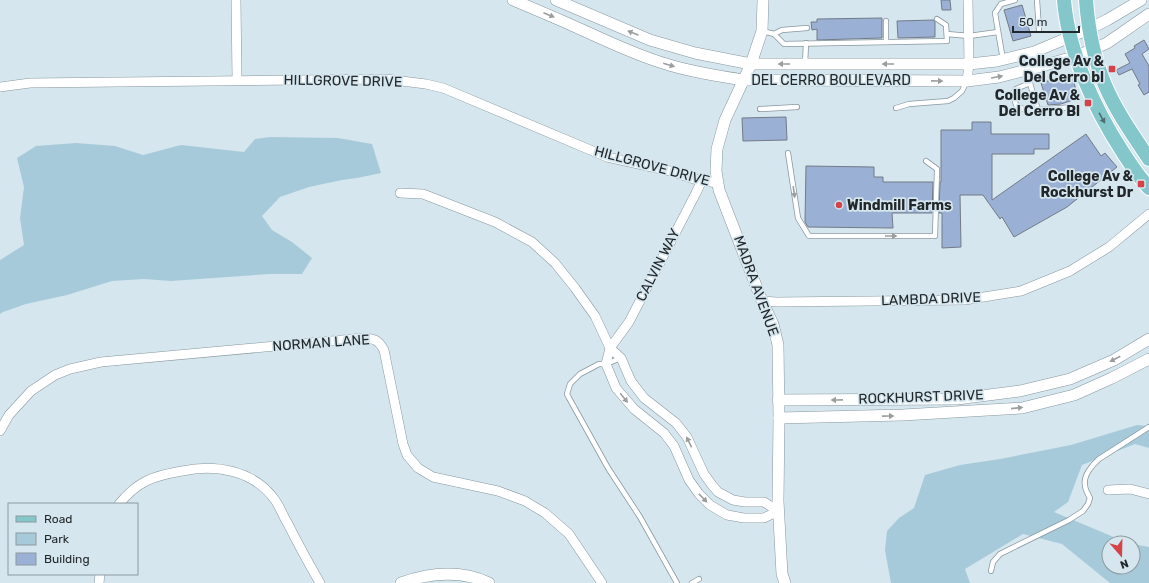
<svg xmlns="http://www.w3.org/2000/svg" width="1149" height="583" font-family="Rubik,sans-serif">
  <rect width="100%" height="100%" fill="#d5e6ee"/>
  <g fill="#a7cadb">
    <polygon points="270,137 338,138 372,144 381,173 357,178 342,180 309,187 280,197 262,216 272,230 292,242 312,258 302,274 269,274 171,281 144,279 112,281 67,295 26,304 3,312 0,314 0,260 24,245 20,218 24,187 17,158 36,146 76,143 115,146 143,155 181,145 244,152 255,139"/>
    <polygon points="1137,425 1149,426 1149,448 1135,444 1082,465 1068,502 1054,512 1128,543 1109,543 1109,567 1133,567 1133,544 1149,547 1149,583 1110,583 1062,544 1023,534 965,569 970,583 891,583 885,550 887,531 899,518 914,508 925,475 960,465 1000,459 1071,445"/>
  </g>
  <g fill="#9ab0d5" stroke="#737a87">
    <polygon points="941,0 950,0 951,10 942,10"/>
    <polygon points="1022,5 1031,36 1013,41 1004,10"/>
    <polygon points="882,18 882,38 817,40 817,29 812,30 811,22 817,22 817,19"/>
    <polygon points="934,20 935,22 935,37 898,38 897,21"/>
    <polygon points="1144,40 1149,49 1142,54 1149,66 1149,92 1144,95 1138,85 1140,84 1132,69 1119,75 1116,70 1130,63 1125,54 1135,48 1134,46"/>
    <polygon points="1068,75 1070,80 1073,79 1076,90 1074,91 1076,99 1061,104 1048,105 1041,83"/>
    <polygon points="786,117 787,140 743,141 742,118"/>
    <polygon points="972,122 991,122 991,134 1049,134 1049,149 1034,149 1034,154 992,154 992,200 1086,134 1101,156 1105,153 1117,167 1067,207 1014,237 1002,217 1000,219 983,195 960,195 961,247 942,248 942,213 939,213 940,182 941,182 941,130 972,130"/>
    <polygon points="806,166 874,167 874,177 883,177 883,182 933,182 932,213 892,213 893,228 808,227 805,222"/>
  </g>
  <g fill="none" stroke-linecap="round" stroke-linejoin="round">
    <defs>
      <g id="service">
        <polyline points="1037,0 1039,30"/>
        <polyline points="886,21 886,42"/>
        <polyline points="762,31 774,34 784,44 947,41 946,25 937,19"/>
        <polyline points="774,34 782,30 807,28"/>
        <polyline points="947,34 969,36 998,32"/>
        <polyline points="1003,60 995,13 1001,4 1015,0"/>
        <polyline points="805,64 806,43"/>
        <polyline points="1026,70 1038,110 1073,107 1075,114"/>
        <polyline points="896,108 909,104 948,101 954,98 962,91 967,81"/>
        <polyline points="760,109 797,107"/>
        <polyline points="1026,109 1023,109 1016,105 1013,94 1016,89 1030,83"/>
        <polyline points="788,153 798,218 809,236 935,236 937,169 926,161"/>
        <polyline points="621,358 606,364 599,364 580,374 570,384 567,394 569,398 608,468 640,517 677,583"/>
        <path d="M991 571 993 562 1000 554 1069 520 1083 511 1088 504 1090 498C1088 494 1085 490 1085 485 1083 476 1092 465 1099 459L1149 427"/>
        <polyline points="692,583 699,579"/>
      </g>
      <g id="minor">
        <polyline points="236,0 237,80"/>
        <polyline points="967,81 969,64 968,0"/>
        <polyline points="0,87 30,83 385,79 426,84 443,88 607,157 670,171 694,179 717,183"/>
        <polyline points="702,180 696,193 629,322 610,348 606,364 616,388 634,409 664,433 674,446 689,480 699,494 710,505 727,515 744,518 764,518 778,511"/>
        <polyline points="400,193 423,194 495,222 532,242 555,263 575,288 595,316 610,348 621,358 631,381 644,398 676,423 687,437 704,474 712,485 718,492 733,500 745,502 764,502 778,511"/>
        <polyline points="762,301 776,302 965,300 1021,291 1070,271 1109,247 1149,214"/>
        <path d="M0 431 9 415 31 391 55 375 70 369 101 362 364 338C376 339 378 340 384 350L403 444 407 455 418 468 433 477 498 491 525 501 545 513 569 534 602 583"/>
        <polyline points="1108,490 1130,489 1149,494"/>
        <path d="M119 504C138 481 153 476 182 471 215 464 254 470 275 500 280 507 283 516 288 524 298 544 309 564 320 583"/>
        <polyline points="99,583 100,574"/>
      </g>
      <g id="tertiary">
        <path d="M513 0C532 8 551 16 569 24 601 38 632 54 666 64 691 72 717 76 744 80L967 81 999 77 1038 67 1077 56 1107 43 1149 14"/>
        <polyline points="556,0 650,40 695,53 751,64 969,64 997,61 1034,52 1089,29 1107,20 1141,0"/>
        <polyline points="763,0 762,31 751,64 725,120 717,149 716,171 719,190 762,301 773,324 778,345 779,418 778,501 782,574 785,583"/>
        <polyline points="778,400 957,399 1020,391 1070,379 1114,360 1149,339"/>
        <polyline points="779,418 903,415 1022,408 1074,395 1112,378 1149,359"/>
        <path d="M401 583C429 573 461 570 489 583"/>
      </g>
      <g id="primary">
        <path d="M1064 0C1068 51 1094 108 1122 151 1131 165 1137 175 1149 188"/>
        <path d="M1086 0C1088 27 1094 59 1105 85 1116 111 1133 135 1149 159"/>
      </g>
    </defs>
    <use href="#service" stroke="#87979f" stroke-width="6"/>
    <use href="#minor" stroke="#87979f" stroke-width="10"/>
    <use href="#tertiary" stroke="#87979f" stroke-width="12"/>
    <use href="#primary" stroke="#fff" stroke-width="16"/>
    <use href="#service" stroke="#fff" stroke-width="4.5"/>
    <use href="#minor" stroke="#fff" stroke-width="9"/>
    <use href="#tertiary" stroke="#fff" stroke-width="11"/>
    <use href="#primary" stroke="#83c7cb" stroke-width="14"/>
  </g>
  <defs><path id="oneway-solid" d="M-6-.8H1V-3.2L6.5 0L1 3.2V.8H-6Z"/></defs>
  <g fill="#9b9e9f">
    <use href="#oneway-solid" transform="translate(549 15) rotate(23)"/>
    <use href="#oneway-solid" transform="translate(633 33) rotate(-157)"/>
    <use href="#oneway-solid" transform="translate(784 64) rotate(-180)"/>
    <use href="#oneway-solid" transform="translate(888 64) rotate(-180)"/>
    <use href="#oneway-solid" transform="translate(669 65) rotate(16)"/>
    <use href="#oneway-solid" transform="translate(997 77) rotate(-10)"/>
    <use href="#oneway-solid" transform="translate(937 81) rotate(1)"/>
    <use href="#oneway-solid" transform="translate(794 192) rotate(82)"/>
    <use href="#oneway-solid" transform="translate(891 236)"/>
    <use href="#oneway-solid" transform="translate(1115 359) rotate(152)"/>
    <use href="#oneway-solid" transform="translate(624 398) rotate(51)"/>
    <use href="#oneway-solid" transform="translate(837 400) rotate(179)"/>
    <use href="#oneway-solid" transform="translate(1017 408) rotate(-6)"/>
    <use href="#oneway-solid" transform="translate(888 416) rotate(-1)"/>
    <use href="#oneway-solid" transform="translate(689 442) rotate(-116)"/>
    <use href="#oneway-solid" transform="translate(703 498) rotate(46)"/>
  </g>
  <use fill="#4d6f72" href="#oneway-solid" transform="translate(1102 118) rotate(61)"/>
  <g fill="#d34348" stroke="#d5e6ee" stroke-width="1.5">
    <rect x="1108" y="65" width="8" height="8" rx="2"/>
    <rect x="1084" y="99" width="8" height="8" rx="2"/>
    <rect x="1137" y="180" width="8" height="8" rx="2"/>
    <circle cx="839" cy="205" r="4"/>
  </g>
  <g text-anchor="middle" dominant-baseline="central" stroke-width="3.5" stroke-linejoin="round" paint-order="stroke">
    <g font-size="14" font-weight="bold" fill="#21272a" stroke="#d5e6ee" text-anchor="end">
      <text x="1104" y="61">College Av &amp;<tspan x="1104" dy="16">Del Cerro bl</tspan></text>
      <text x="1080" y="95">College Av &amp;<tspan x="1080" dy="16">Del Cerro Bl</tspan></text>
      <text x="1133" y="176">College Av &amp;<tspan x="1133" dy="16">Rockhurst Dr</tspan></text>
      <text x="847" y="205" text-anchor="start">Windmill Farms</text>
    </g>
    <g font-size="14" fill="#21272a" stroke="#d5e6ee">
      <text x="831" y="80">DEL CERRO BOULEVARD</text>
      <text transform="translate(343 81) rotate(1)">HILLGROVE DRIVE</text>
      <text transform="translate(652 166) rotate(15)">HILLGROVE DRIVE</text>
      <text transform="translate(658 265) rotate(-63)">CALVIN WAY</text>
      <text transform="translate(756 286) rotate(70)">MADRA AVENUE</text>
      <text transform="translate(931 299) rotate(-2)">LAMBDA DRIVE</text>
      <text transform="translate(321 343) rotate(-4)">NORMAN LANE</text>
      <text transform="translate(921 397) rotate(-2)">ROCKHURST DRIVE</text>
    </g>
  </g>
  <rect x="8" y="503" width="130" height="72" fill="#d5e6ee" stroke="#8d9aa0"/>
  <rect x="16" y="516" width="20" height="6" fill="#83c7cb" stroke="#8d9aa0"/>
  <text x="44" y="523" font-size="12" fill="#21272a">Road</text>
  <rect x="16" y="533" width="20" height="12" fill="#a7cadb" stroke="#8d9aa0"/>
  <text x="44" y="543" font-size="12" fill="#21272a">Park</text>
  <rect x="16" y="553" width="20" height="12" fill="#9ab0d5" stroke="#8d9aa0"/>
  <text x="44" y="563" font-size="12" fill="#21272a">Building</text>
  <g transform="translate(1121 555) rotate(160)"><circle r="19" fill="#d5e6ee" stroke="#8d9aa0"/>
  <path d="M0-3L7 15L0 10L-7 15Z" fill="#d34348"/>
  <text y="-6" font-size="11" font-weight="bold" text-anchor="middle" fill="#21272a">N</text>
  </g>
  <path d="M1013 26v6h66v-6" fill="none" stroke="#21272a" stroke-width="2"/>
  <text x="1019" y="26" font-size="12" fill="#21272a" stroke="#d5e6ee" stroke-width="3" paint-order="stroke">50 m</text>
</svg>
